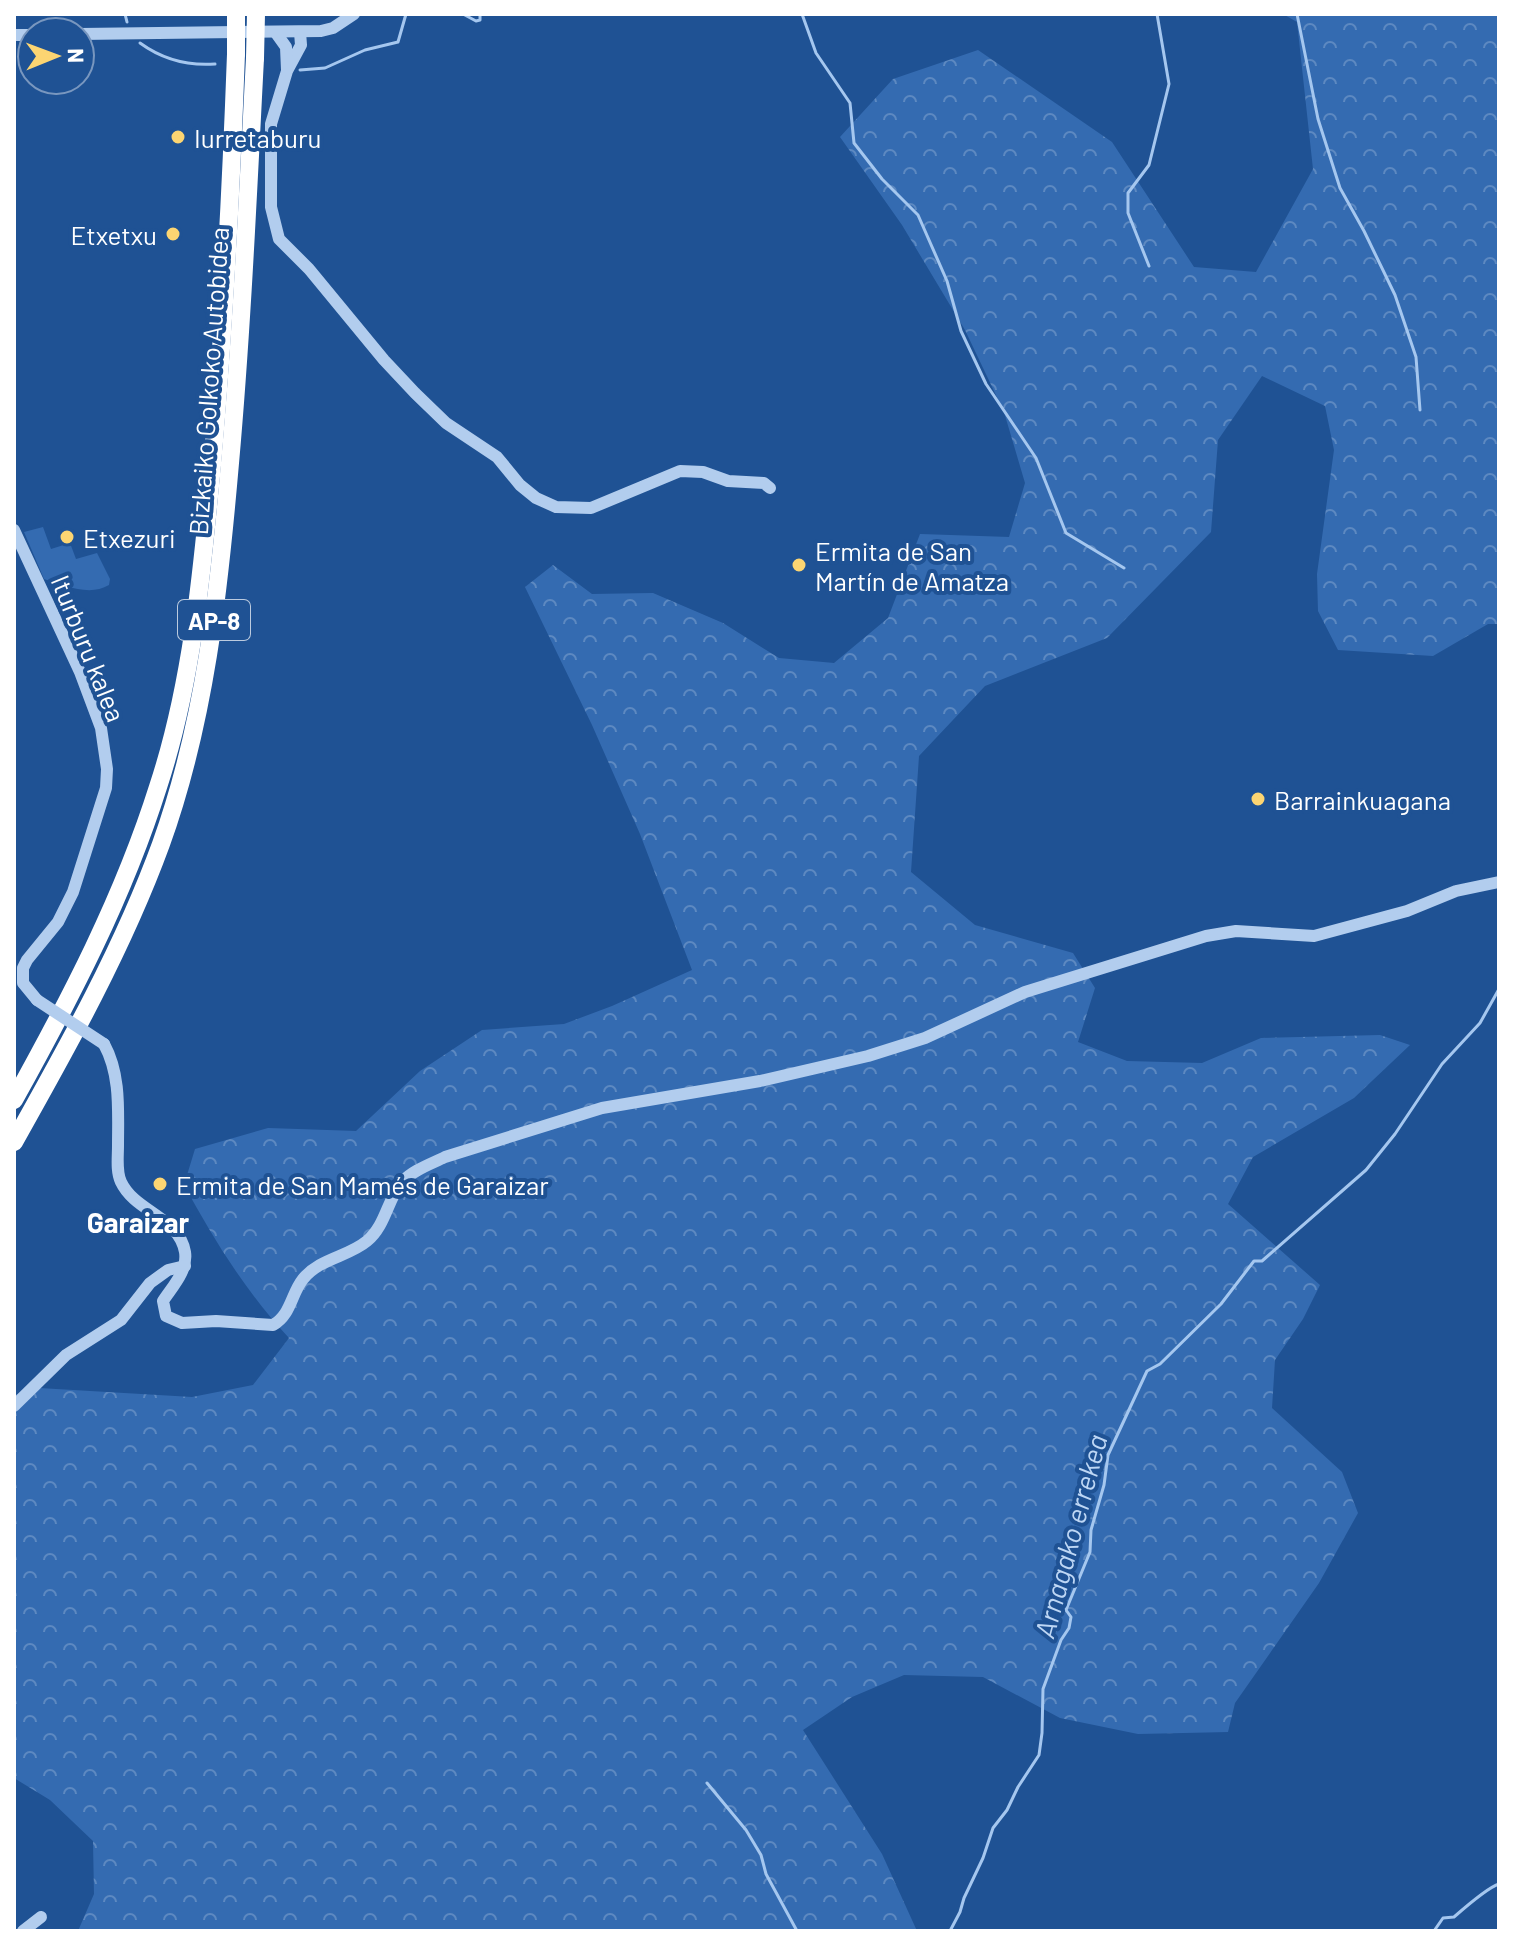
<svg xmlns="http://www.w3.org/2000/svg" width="1513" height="1945" font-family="Barlow,sans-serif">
  <defs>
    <pattern id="forest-crowns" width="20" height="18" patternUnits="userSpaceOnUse" patternTransform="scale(2)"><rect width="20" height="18" fill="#346bb1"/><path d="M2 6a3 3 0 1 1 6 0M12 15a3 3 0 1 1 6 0" fill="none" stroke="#5d89c1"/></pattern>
  </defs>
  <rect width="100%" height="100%" fill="#1f5294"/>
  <path fill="url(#forest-crowns)" d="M1283 14H1499V624H1488L1433 656 1338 650 1318 611 1317 574 1334 450 1325 406 1262 376 1218 440 1211 532 1107 638 985 686 919 756 911 872 975 925 1073 953 1095 988 1078 1042 1127 1061 1202 1063 1261 1038 1380 1035 1410 1045 1354 1098 1253 1157 1228 1204 1320 1285 1303 1319 1275 1360 1272 1408 1342 1472 1358 1513 1319 1583 1235 1703 1228 1732 1138 1734 1060 1718 983 1677 904 1675 852 1697 803 1730 882 1854 917 1931H78L94 1894 93 1841 50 1800 14 1778V1395L39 1388 192 1397 253 1385 289 1338C246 1292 214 1240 184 1185L195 1149 268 1128 356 1131 420 1071 482 1030 564 1024 612 1006 692 970 640 834 592 725 525 587 553 565 592 594 653 593 723 623 779 658 834 663 888 618 920 534 1009 537 1025 483 1004 412 965 330 902 225 840 137 893 79 978 50 1112 142 1194 267 1256 272 1313 169 1297 22Z"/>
  <path fill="#346bb1" d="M43 527 51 549 70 543 76 559 97 553 110 579 109 585C89 597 64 585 44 579L24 532Z"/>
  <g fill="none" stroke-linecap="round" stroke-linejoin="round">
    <g stroke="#a5c7ef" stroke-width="3">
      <polyline points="125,14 127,22"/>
      <polyline points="463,14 476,21 480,20 480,14"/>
      <polyline points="802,14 816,53 850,103 854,143 882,179 918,215 947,281 961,331 986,384 1036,458 1066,533 1124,568"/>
      <polyline points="1297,14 1318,119 1340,188 1364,231 1395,295 1416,357 1420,410"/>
      <path d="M140 43C162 59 188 66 215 64"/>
      <polyline points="300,70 325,68 365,50 398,42 406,14"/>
      <polyline points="1149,266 1128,213 1128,193 1149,165 1169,84 1157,14"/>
      <polyline points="707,1783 746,1830 761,1855 766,1874 797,1931"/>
      <polyline points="950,1931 960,1912 964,1898 983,1858 993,1828 1007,1810 1018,1787 1039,1755 1042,1733 1043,1689 1061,1640 1069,1628 1071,1617 1066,1610 1090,1552 1091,1530 1104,1485 1108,1455 1147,1371 1160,1364 1221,1304 1254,1261 1262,1261 1366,1170 1395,1134 1442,1064 1480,1023 1499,989"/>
      <path d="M1434 1931 1443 1918 1454 1917C1462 1910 1489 1887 1499 1884"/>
    </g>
    <g stroke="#b2cdee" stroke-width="12">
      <polyline points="300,32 301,45 287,71 271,124 271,207 279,239 309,269 384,360 415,393 446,423 497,457 520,485 536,498 556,507 591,508 680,471 703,472 728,481 764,483 770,488"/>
      <polyline points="276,33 286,47 287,70"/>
      <polyline points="80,34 321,31 333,28 354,14"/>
      <polyline points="14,35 32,35"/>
      <polyline points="14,530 80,672 101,728 107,769 106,788 73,892 58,922 27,960 23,968 23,983 37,1000"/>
      <path d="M104 1044C121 1075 118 1111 118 1146 118 1157 116 1172 121 1182 135 1212 179 1217 185 1252 188 1271 172 1287 163 1301L166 1316 182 1323 216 1321 273 1325C291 1315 291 1294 303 1279 320 1258 348 1257 367 1241 386 1225 387 1200 402 1182 413 1170 431 1164 445 1157L602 1108 760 1081 868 1056 925 1038 1025 992 1206 936 1236 931 1314 936 1407 911 1456 891 1499 882"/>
      <polyline points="14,1406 66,1355 121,1320 150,1283 168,1270 185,1266"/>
      <polyline points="23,1931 41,1917"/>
    </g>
    <g stroke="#fff" stroke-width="18">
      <path d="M14 1100C70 999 123 898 158 787 192 684 202 572 212 465 224 328 231 191 236 54"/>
      <path d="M14 1142C68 1046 123 948 161 844 205 722 219 591 230 463 242 328 248 193 255 58"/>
    </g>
    <polyline stroke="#b2cdee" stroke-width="12" points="37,1000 104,1044"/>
    <g stroke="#fff" stroke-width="18">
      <polyline points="236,14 236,54"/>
      <polyline points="255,58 256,14"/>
    </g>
  </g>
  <g fill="#fcd572" stroke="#1f5294" stroke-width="3">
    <circle cx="178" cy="137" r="8"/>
    <circle cx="173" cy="234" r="8"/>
    <circle cx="67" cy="537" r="8"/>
    <circle cx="799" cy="565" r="8"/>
    <circle cx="1258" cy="799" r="8"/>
    <circle cx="160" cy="1184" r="8"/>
  </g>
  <g text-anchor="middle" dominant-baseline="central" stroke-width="8" stroke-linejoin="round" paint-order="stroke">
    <rect fill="#1f5294" stroke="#bccbdf" stroke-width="2" x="178" y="600" width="72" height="40" rx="6"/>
    <g font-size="24" font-weight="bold" fill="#fff">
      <text x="214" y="620">AP-8</text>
    </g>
    <g font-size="26" fill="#fff" stroke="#1f5294" text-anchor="start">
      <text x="194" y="137">Iurretaburu</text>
      <text x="157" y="234" text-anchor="end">Etxetxu</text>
      <text x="83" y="537">Etxezuri</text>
      <text x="815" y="550">Ermita de San<tspan x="815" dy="30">Martín de Amatza</tspan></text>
      <text x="1274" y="799">Barrainkuagana</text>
      <text x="176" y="1184">Ermita de San Mamés de Garaizar</text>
    </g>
    <g font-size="26" fill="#fff" stroke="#1f5294">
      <text transform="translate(208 381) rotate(-86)">Bizkaiko Golkoko Autobidea</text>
      <text transform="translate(89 648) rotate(68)">Iturburu kalea</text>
    </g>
    <g font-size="28" font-weight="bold" fill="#fff" stroke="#1f5294">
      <text x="138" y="1222">Garaizar</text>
    </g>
    <g font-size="28" font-style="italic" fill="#bed7f5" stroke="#1f5294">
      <text transform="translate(1070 1536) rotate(-75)">Arnagako errekea</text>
    </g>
  </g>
  <rect width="1513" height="1945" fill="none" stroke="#ffffff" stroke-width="32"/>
  <g transform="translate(56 56) rotate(89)"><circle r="38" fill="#1f5294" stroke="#7997bf" stroke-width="2"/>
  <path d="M0-6L14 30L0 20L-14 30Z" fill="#fcd572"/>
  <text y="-12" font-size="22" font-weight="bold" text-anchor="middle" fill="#ffffff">N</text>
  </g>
</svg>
